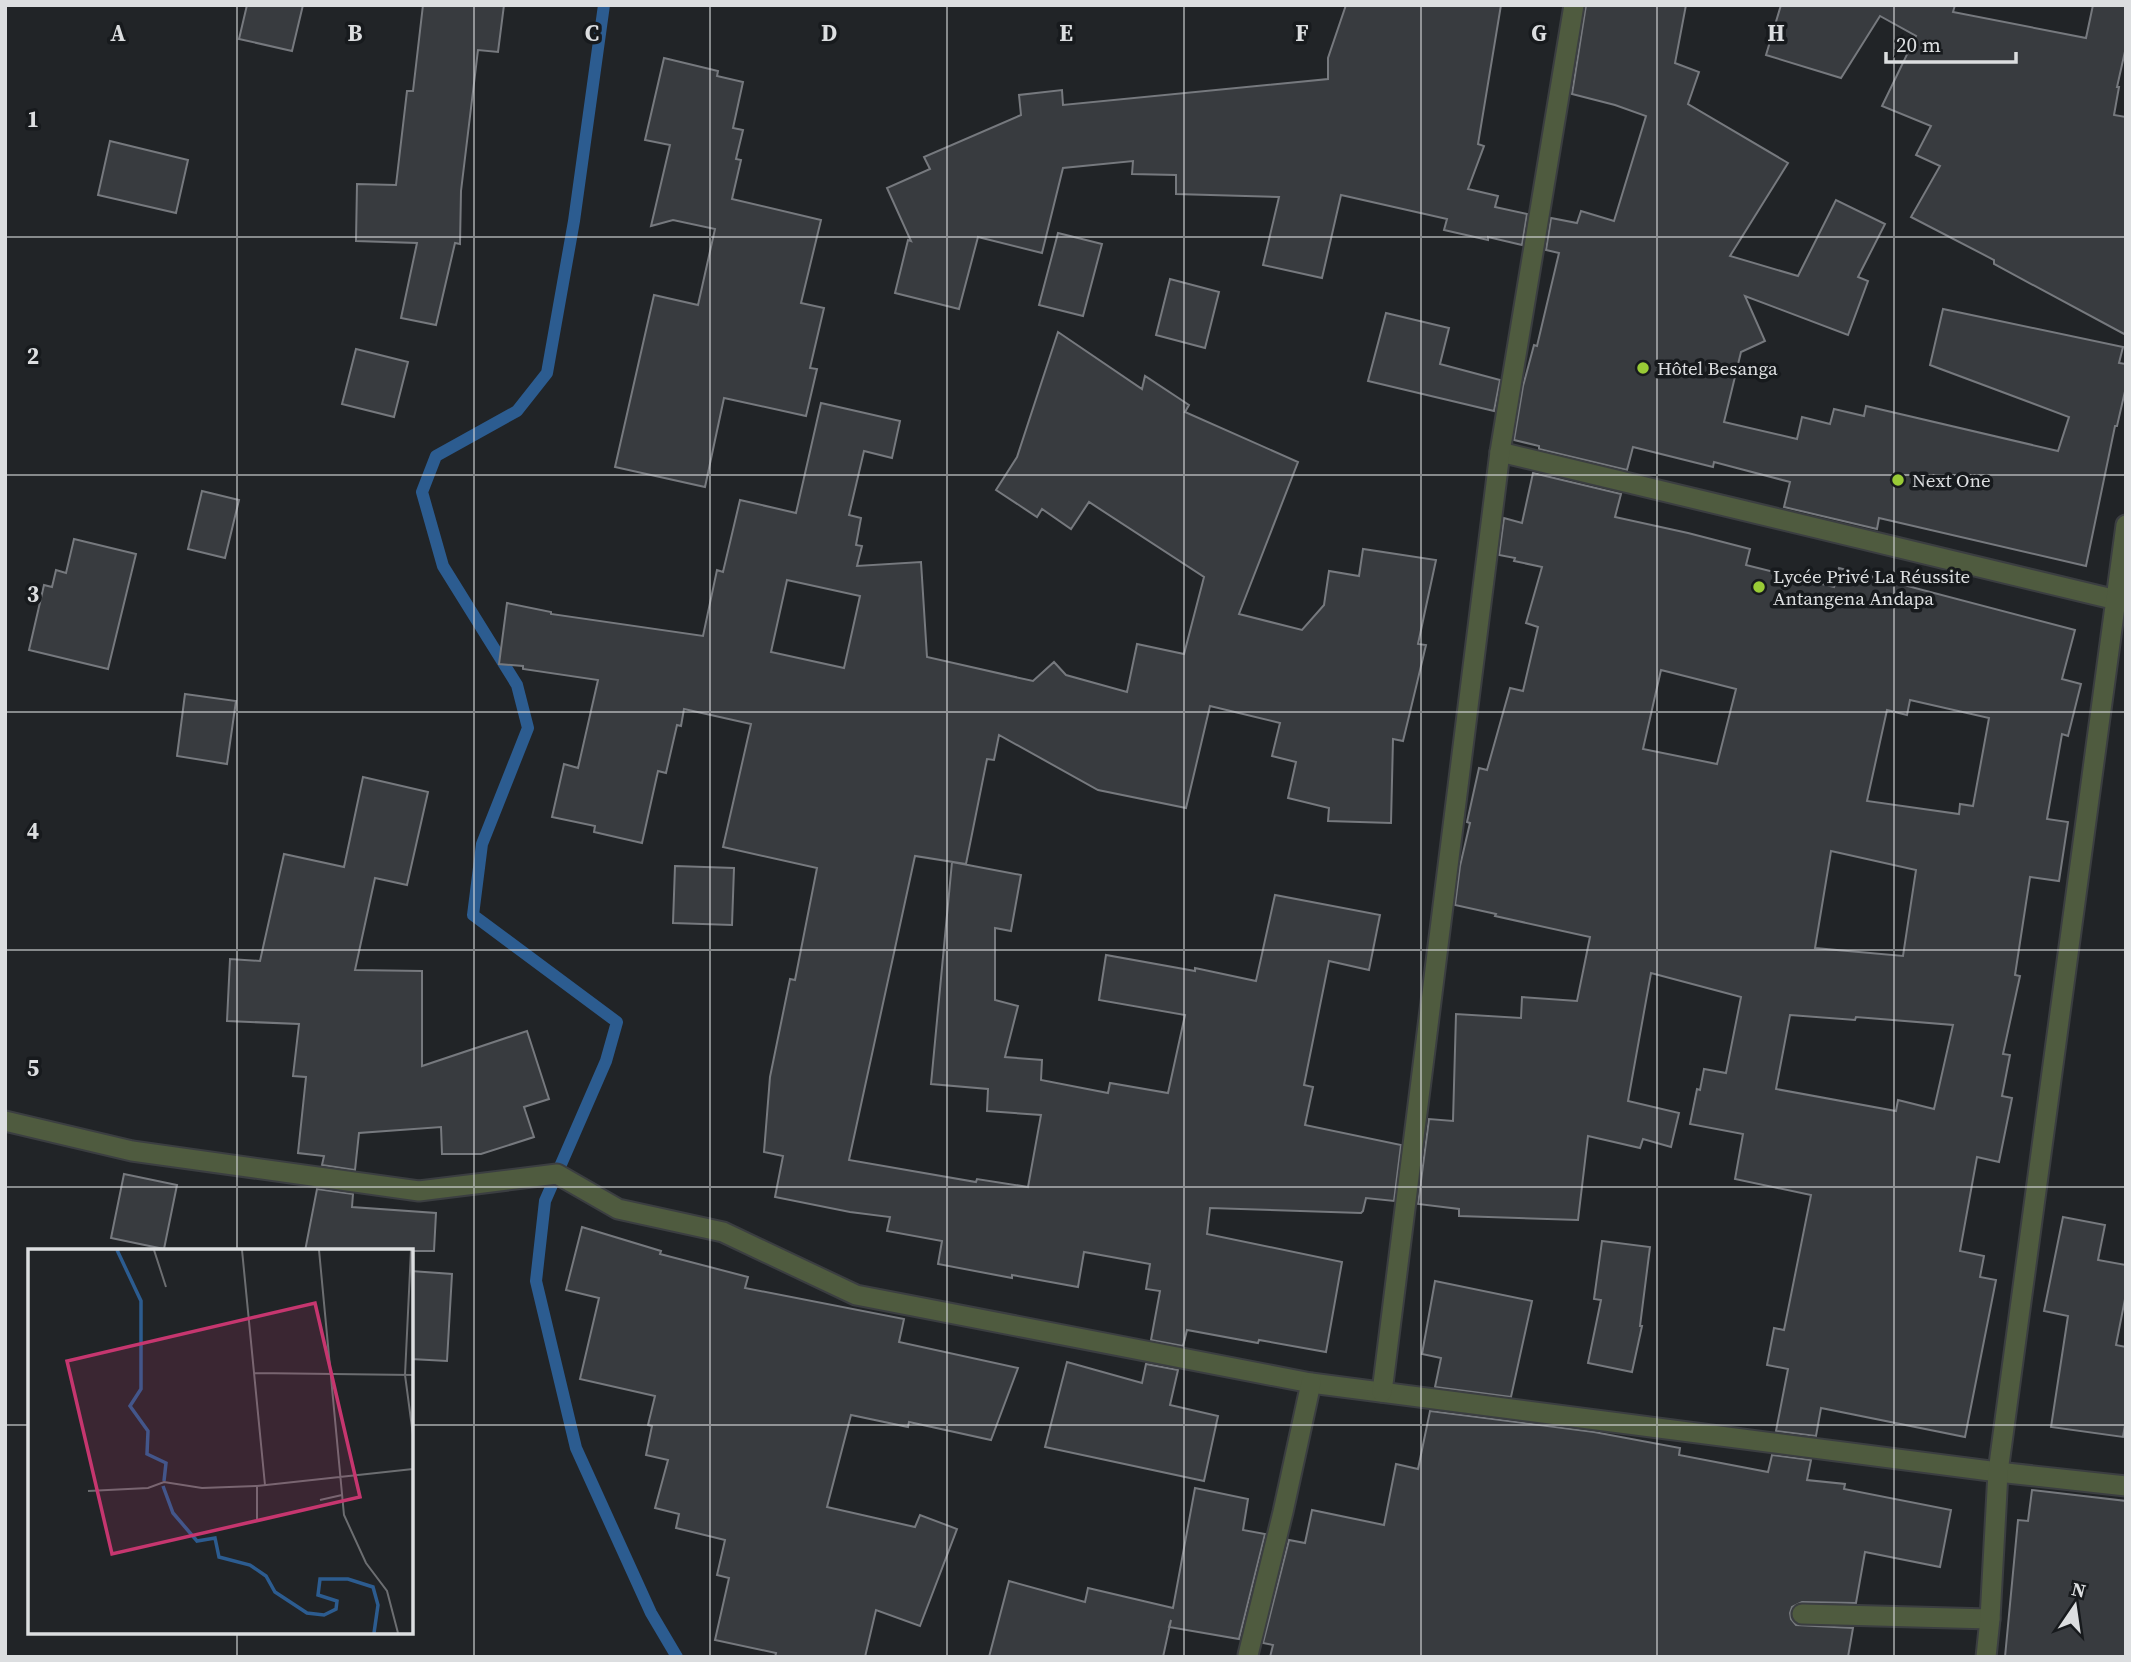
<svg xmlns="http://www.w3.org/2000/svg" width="2131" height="1662" font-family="'Source Serif 4',serif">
  <rect width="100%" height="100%" fill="#212427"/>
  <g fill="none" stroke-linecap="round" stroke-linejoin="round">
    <polyline stroke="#2c5c90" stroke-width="12" points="604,5 574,221 547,373 517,411 436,456 422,492 443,566 517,685 528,728 482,844 473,915 617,1022 606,1061 545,1201 536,1281 576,1448 651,1613 677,1657"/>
  </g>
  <g fill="#383b3f" stroke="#76797e" stroke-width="2" fill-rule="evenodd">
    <polygon points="247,5 303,5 292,51 239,39"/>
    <polygon points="423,5 504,5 498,52 478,50 461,191 460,244 455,243 436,325 401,318 417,243 356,241 357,184 396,185 407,91 413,91"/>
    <polygon points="1346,5 1501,5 1478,144 1484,146 1468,189 1498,196 1495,207 1527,214 1522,245 1488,237 1488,240 1444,230 1447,219 1341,195 1322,278 1263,265 1279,197 1176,194 1176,175 1132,174 1133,161 1063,168 1042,253 978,237 959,309 895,293 908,240 911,241 887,188 930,169 924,157 1021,115 1019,95 1062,90 1063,105 1328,79 1328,58"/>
    <polygon points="1586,5 1686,5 1675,63 1699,72 1688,104 1788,163 1730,256 1798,276 1836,200 1885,224 1858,277 1868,281 1848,335 1745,296 1765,341 1741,352 1724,422 1797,439 1802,417 1830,424 1834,409 1864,416 1866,406 2058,451 2069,417 1930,365 1943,309 2123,347 2119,363 2126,364 2126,387 2117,426 2115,426 2086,566 1879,518 1877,529 1784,507 1790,482 1714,462 1713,467 1633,447 1627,470 1539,449 1539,446 1514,440 1523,386 1534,345 1537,346 1559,253 1546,250 1551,218 1577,223 1581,211 1614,221 1646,116 1615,105 1572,94"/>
    <polygon points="1781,5 1955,5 1953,12 2086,38 2093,5 2126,5 2126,47 2117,87 2119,87 2114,115 2126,117 2126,335 1994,264 1994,260 1911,217 1940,166 1916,155 1931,126 1882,106 1916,36 1880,16 1841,78 1766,55"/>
    <polygon points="664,58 718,71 717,76 743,82 733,128 743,130 736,159 741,160 732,199 821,220 801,303 824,308 810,368 817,369 806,416 724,398 705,487 615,467 654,295 698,305 715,229 673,220 651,226 670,145 645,140"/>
    <polygon points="110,141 188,160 176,213 98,195"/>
    <polygon points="1058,233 1102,244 1083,316 1039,305"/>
    <polygon points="1170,279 1219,292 1205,348 1156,335"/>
    <polygon points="1386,313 1449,328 1440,364 1500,380 1494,411 1368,381"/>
    <path d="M1058 332 1142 389 1145 376 1189 405 1185 412 1298 462 1239 614 1302 630 1324 605 1329 571 1359 576 1363 549 1436 560 1418 644 1426 645 1417 683 1403 741 1393 739 1391 823 1328 821 1329 808 1288 798 1296 762 1272 756 1280 723 1210 706 1186 808 1098 790 999 735 994 760 987 759 966 864 915 856 849 1160 976 1182 977 1179 1028 1187 1041 1115 987 1111 988 1089 931 1084 952 862 1021 875 1011 931 995 928V1000L1018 1006 1005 1057 1042 1060 1041 1080 1108 1093 1110 1083 1168 1093 1185 1015 1099 1000 1106 955 1195 971V968L1256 981 1275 895 1380 915 1369 970 1329 961 1304 1085 1313 1087 1305 1125 1401 1145 1394 1201 1366 1198 1363 1211 1361 1213 1210 1208 1207 1234 1342 1262 1326 1352 1259 1340 1258 1343 1187 1330 1183 1346 1151 1340 1160 1291 1146 1289 1150 1264 1084 1252 1078 1287 1012 1275V1278L938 1264 942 1241 887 1231 890 1217 850 1212 775 1197 783 1156 764 1152 770 1077 790 979 795 980 817 868 723 847 751 724 684 709 681 726 677 725 666 773 658 771 642 843 594 832 595 826 552 817 564 764 578 768 598 680 523 669V666L499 664 507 603 551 612V614L703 636 717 570 723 572 740 500 796 513 821 403 900 421 892 458 864 451 849 515 861 518 856 545 862 546 857 566 921 562 927 657 1033 681 1054 662 1066 675 1127 692 1137 644 1184 654 1204 577 1089 502 1071 529 1042 509 1037 517 996 490 1017 457ZM787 580 860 596 844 668 771 652Z"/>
    <polygon points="356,349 408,362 394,417 342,404"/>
    <path d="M1533 473 1621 494 1615 517 1688 533 1750 549 1746 565 1834 587 1839 568 2075 630 2062 679 2081 684 2068 736 2062 734 2047 819 2068 822 2059 881 2030 877 2015 975 2020 976 2003 1054 2010 1055 2002 1096 2012 1098 1999 1162 1977 1157 1960 1251 1984 1256 1980 1277 1996 1280 1965 1437 1821 1408 1816 1436 1776 1431 1788 1369 1767 1365 1774 1328 1784 1330 1811 1195 1735 1179 1743 1134 1690 1124 1697 1089 1700 1090 1704 1069 1726 1073 1741 997 1651 973 1628 1101 1679 1113 1671 1147 1643 1139 1640 1148 1588 1136 1578 1220 1459 1216V1209L1418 1204 1429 1119 1453 1121 1456 1014 1521 1018 1522 997 1577 1001 1590 937 1495 916 1496 914 1455 905 1460 866 1470 823 1467 822 1479 768 1487 770 1510 688 1523 691 1538 627 1526 623 1542 567 1514 561 1515 558 1499 555 1504 518 1522 523ZM1661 670 1736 689 1717 764 1643 749ZM1910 700 1989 718 1973 806 1960 804 1959 814 1867 801 1887 710 1907 715ZM1831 851 1916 870 1903 956 1815 948ZM1790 1015 1855 1020 1856 1017 1953 1025 1934 1109 1898 1100 1896 1111 1776 1089Z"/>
    <polygon points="202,491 239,500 225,558 188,549"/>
    <polygon points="74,539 136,554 108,669 29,650 44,585 52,587 56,570 66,573"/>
    <polygon points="185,694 236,701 227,764 177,756"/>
    <polygon points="363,777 428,792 407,885 375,878 355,970 422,971 422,1066 527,1031 549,1099 524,1107 534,1137 481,1154 442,1154 441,1127 359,1133 355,1170 322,1165 324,1156 298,1153 306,1077 293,1076 299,1024 227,1021 230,959 260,961 284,854 344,867"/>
    <polygon points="675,866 734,868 732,925 673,923"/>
    <polygon points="124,1174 177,1185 164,1249 111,1238"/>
    <polygon points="317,1189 353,1194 352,1207 436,1213 434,1251 305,1251"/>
    <polygon points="2063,1217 2105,1225 2098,1260 2126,1265 2126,1294 2116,1345 2126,1347 2126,1419 2123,1437 2051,1427 2068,1316 2044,1311"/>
    <polygon points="582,1227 661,1251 660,1254 748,1277 745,1288 904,1319 899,1342 1018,1368 991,1440 909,1422 908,1427 851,1415 827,1507 915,1527 920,1515 957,1529 920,1626 876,1610 865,1657 775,1657 776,1653 715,1640 729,1578 717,1575 725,1540 676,1528 679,1514 655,1508 668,1460 646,1455 652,1426 648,1425 655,1396 580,1379 599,1298 566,1290"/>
    <polygon points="1602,1241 1650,1247 1640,1326 1642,1326 1632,1372 1588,1363 1601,1300 1594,1299"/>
    <polygon points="411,1271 452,1274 447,1361 411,1359"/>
    <polygon points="1435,1281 1532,1301 1511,1397 1435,1387 1441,1358 1422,1354"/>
    <polygon points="1067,1362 1142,1383 1146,1364 1178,1370 1170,1405 1218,1416 1204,1481 1045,1447"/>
    <polygon points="1430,1411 1594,1432 1680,1448 1679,1455 1768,1472 1772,1455 1811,1460 1807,1480 1845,1484 1844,1489 1951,1510 1940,1567 1865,1552 1856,1603 1802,1602 1792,1607 1790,1613 1791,1619 1796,1625 1853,1628 1848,1657 1270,1657 1273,1645 1263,1643 1289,1540 1305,1543 1312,1510 1384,1525 1396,1464 1418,1469"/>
    <polygon points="1195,1488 1248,1499 1243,1530 1265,1534 1239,1639 1169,1627 1171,1620 1163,1657 989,1657 1009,1581 1085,1602 1088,1588 1173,1608"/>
    <polygon points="2032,1490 2126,1501 2126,1657 2005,1657 2018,1520 2028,1521"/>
  </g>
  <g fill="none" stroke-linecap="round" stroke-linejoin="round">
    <defs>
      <g id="minor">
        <polyline points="1500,452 2125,602"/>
        <polyline points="5,1121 132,1151 419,1191 557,1174 618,1209 723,1232 856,1295 1311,1383 1998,1472 2126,1486"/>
        <polyline points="1382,1392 1500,452 1574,5"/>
        <polyline points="1802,1614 1990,1619"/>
        <polyline points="1248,1655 1283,1512 1311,1383"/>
        <polyline points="1986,1657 1990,1619 1998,1472 2126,525"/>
      </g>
    </defs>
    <use href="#minor" stroke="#3b3e41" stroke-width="23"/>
    <use href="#minor" stroke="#4f5b3f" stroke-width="19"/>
  </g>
  <path fill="none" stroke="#dcdee0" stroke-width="2" stroke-opacity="0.55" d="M237 5V1251M474 5V1657M710 5V1657M947 5V1657M1184 5V1657M1421 5V1657M1657 5V1657M1894 5V1657M5 237H2126M5 475H2126M5 712H2126M5 950H2126M5 1187H2126M5 1425H30M411 1425H2126M237 1632V1657"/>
  <g fill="#99cb36" stroke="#171a1d" stroke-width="2.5">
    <circle cx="1643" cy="368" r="7"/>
    <circle cx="1898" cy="480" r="7"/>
    <circle cx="1759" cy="587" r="7"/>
  </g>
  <g text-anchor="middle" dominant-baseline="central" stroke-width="7" stroke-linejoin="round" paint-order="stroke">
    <g font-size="19" fill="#dcdee0" stroke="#171a1d" text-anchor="start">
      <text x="1657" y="368">Hôtel Besanga</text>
      <text x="1912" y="480">Next One</text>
      <text x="1773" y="576">Lycée Privé La Réussite<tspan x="1773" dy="22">Antangena Andapa</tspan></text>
    </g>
  </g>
  <g transform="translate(28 1249)">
    <rect width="385" height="385" fill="#212427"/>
    <path fill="none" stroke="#2c5c90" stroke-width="3.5" d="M89 1 113 52V140L102 157 120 182 119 205 138 214 136 232M135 237 145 264 169 292 187 289 191 308 222 316 238 327 247 343 279 364 296 366 308 360 309 352 290 346 292 330H320L345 338 350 356 346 384"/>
    <path fill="none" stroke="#6c6e71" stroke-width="2" d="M126 1 138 38M214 1 237 236M291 1 316 266 338 314 359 342 370 384M383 1 377 126 385 186M226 124 385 126M60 242 120 239 136 233 174 239 229 237 385 220M292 251 314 246M229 270V237"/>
    <path fill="#c6366f" fill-opacity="0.15" stroke="#c6366f" stroke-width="3.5" d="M287 54 332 248 84 305 39 112Z"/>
    <rect width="385" height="385" fill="none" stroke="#dcdee0" stroke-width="3.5"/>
  </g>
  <g font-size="23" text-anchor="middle" font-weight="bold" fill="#dcdee0" stroke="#171a1d" stroke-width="7" stroke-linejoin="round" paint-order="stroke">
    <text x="118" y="41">A</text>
    <text x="355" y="41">B</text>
    <text x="592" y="41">C</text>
    <text x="829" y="41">D</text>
    <text x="1066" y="41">E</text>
    <text x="1302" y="41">F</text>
    <text x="1539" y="41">G</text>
    <text x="1776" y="41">H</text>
    <text x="33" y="127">1</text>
    <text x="33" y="364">2</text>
    <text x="33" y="602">3</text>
    <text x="33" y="839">4</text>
    <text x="33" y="1076">5</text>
  </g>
  <rect width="2131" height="1662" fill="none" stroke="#dcdee0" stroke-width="14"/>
  <g transform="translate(2075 1606) rotate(13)" stroke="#171a1d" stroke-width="5" paint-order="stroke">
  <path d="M0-5L12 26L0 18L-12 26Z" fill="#dcdee0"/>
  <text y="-10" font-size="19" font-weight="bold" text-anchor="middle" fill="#dcdee0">N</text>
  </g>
  <path d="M1886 52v10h130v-10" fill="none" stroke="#dcdee0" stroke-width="3.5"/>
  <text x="1896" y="52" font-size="21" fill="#dcdee0" stroke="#171a1d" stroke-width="5" paint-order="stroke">20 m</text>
</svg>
